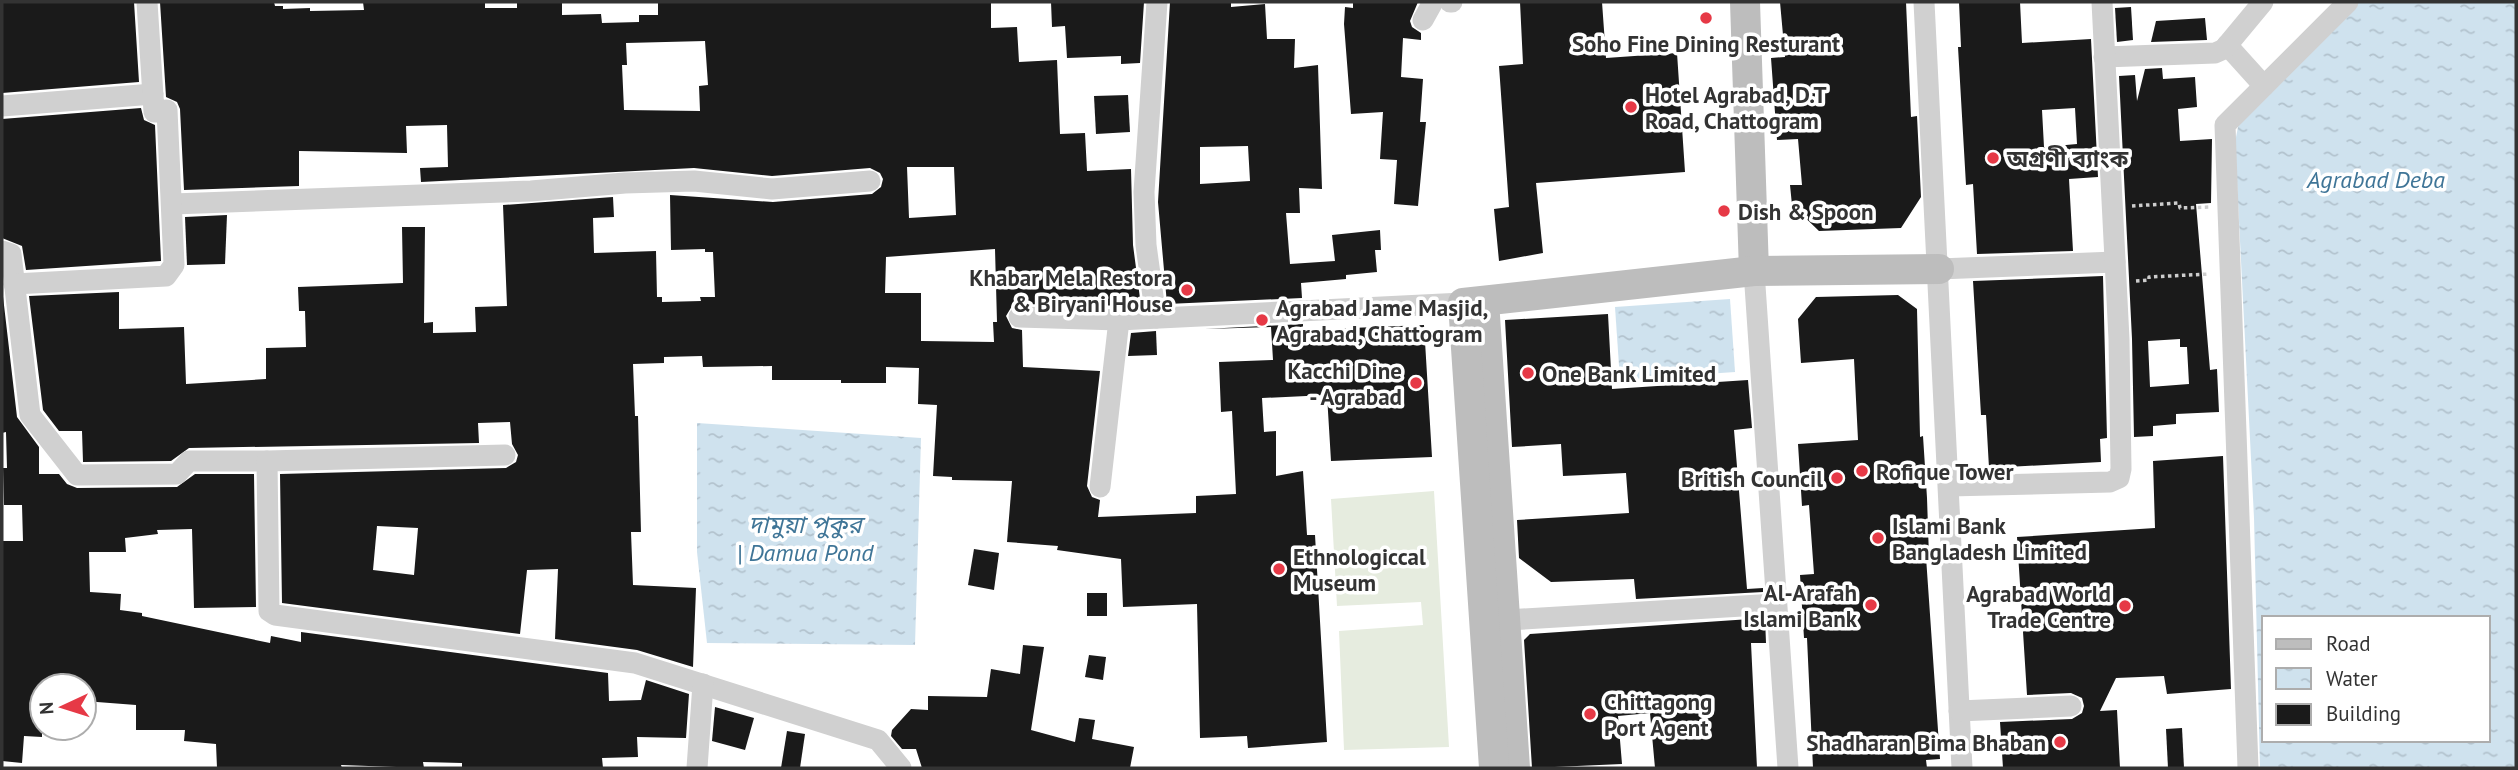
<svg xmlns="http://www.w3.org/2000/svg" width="2518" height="770" font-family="'PT Sans','Noto Sans Bengali',sans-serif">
  <defs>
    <pattern id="water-ripples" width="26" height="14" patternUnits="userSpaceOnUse" patternTransform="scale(1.75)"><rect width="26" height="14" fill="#cfe2ee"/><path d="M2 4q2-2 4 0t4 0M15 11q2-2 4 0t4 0" fill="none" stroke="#b2c2cd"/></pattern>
  </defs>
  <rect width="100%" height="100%" fill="#fff"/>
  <polygon fill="#e6ecdf" points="1434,491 1449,747 1344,750 1339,631 1423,625 1421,602 1337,606 1331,499"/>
  <g fill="url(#water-ripples)" fill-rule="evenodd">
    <path d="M2356 2H2516V768H2260L2254 518 2235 142 2239 122ZM2264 618H2488V740H2264Z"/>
    <polygon points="1730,299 1735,372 1620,380 1615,307"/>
    <polygon points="697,423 921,438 915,645 707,643 697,552"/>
  </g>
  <g fill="#1a1a1a" fill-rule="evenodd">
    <polygon points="2,2 134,2 139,82 2,93"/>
    <path d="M160 2H274L275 6H283V9L310 8V11L364 10 363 2H485V8H517V2H562V15L601 14 602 23 639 22V15H658V2H991V28L1017 27 1019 62 1057 60 1060 134 1085 133 1087 171 1131 169 1133 245 1141 306 1019 304 1012 306 1006 316 1012 328 1022 330 1023 367 1100 371 1087 486 1092 497 1100 500 1098 517 1196 513V496L1236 494 1232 411 1221 412 1219 362 1273 360 1271 327 1205 329 1303 324V330L1424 325 1432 457 1331 461 1327 395 1262 398 1264 432 1276 431V476L1303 471 1307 535H1315L1327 742 1248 748 1247 736 1200 738 1197 604 1123 607 1121 559 1057 550 1058 546 1007 542 1012 481 952 480V477L933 476 937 405 918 404 919 368 886 367V383H841V380H772V366L703 367 702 356 664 357V363L633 364 635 416H638L641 532H631L633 585 696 588 693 667 637 650 555 639 558 569 527 570 520 634 282 603 280 474 506 468 516 462 518 455 512 444 510 422 478 423 479 443 189 448 171 461 83 462 82 431H59L43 410 29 296 119 292V329L184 327 186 384 266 379V348L306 347 305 311H299L298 287 403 283 402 227H425L424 323 433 322V333L476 332 475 307 507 306 503 205 613 197 614 217 593 218 594 253 656 251 657 297H662V302L701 301 700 297H715L713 252H705V249L671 250 670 195 773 202 872 194 881 187 883 179 880 173 870 168 772 176 694 168 421 182 420 168 448 167 447 125 406 126 407 153 299 151V186L184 190 180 109 177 102 166 97ZM705 41 708 85 699 86 700 111 624 110 622 65H627L626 43ZM907 167H954L956 215 909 218ZM995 249 997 322H993L994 342 921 341V293H885L886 257ZM377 526 418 528 414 575 373 570Z"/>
    <polygon points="1051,2 1144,2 1140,63 1121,64 1121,56 1067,58 1065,26 1052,27"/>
    <path d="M1170 2H1231V7L1265 4 1267 39H1295L1294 68 1318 65 1322 189 1299 188 1300 213H1286L1290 264 1335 261 1332 235 1380 230 1381 250H1375L1377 272 1346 275V279L1301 283 1302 298 1167 304 1158 202ZM1248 146 1250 181 1200 184V147Z"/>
    <polygon points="1353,2 1418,2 1410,21 1412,27 1421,33 1421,40 1403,38 1401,77 1423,79 1420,122 1426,122 1418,206 1394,204 1397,160 1380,159 1383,112 1351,114 1344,24 1345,7 1353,8"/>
    <polygon points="1520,2 1602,2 1606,58 1677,53 1685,172 1536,183 1543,253 1499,261 1494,209 1509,207 1499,66 1523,64"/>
    <polygon points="1780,2 1906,2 1911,117 1917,116 1921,197 1901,228 1819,231 1792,205 1790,185 1802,185 1798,139 1777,140 1771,58 1785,57"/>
    <path d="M1959 2H2020L2022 43 2091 39 2098 177 2069 179 2073 251 1977 254 1973 184 1966 185 1958 47H1961ZM2075 108 2077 144 2044 147 2042 110Z"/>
    <polygon points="2131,7 2133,40 2117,42 2115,8"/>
    <polygon points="2205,18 2207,40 2151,42 2156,21"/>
    <path d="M2162 68 2163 79 2195 77 2197 107 2178 109 2180 141 2212 139 2211 203 2196 204 2210 370 2217 369 2219 412 2176 414V424L2153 426V436L2134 437 2132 339 2119 76 2135 75 2137 101 2145 69ZM2180 339V347H2187L2189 384 2150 387 2148 341Z"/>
    <polygon points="1128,95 1130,132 1096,134 1094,96"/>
    <polygon points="141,108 144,120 155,125 161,261 26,270 22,246 2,238 2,119"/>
    <polygon points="227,215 225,264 187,265 185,217"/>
    <polygon points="2103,276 2107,438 2100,439 2101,462 1989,468 1986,415 1981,415 1973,281"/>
    <polygon points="2,288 17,417 39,447 39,474 59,474 67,484 77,488 177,487 195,474 254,474 256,607 194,608 192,529 157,530 158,534 125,538 126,552 89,552 90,592 121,594 120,610 142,613 142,616 270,643 271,636 301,642 301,632 608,673 609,701 641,700 646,680 689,694 686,738 637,737 638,757 602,758 603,768 462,768 462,763 423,762 424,768 341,765 342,768 217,768 216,744 184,741 185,730 136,730 136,705 84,701 84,686 42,686 42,737 24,736 22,763 2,761 2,541 23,541 22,505 4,505 3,468 7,468 6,432 2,433"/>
    <polygon points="1898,295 1917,309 1920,437 1923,436 1927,498 1929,557 1926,557 1940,759 1926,760 1927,768 1813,768 1807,638 1804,638 1800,575 1814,574 1809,505 1802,506 1798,444 1858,440 1854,359 1801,363 1798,319 1816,297"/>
    <polygon points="1608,314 1612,389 1748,380 1752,428 1734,430 1747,589 1763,588 1763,592 1636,599 1634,579 1551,582 1519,558 1517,520 1629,513 1626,473 1563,476 1561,444 1512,447 1505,320"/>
    <polygon points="1156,331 1157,355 1128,356 1131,333"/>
    <polygon points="2223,456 2231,689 2167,694 2164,676 2116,678 2100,711 2117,710 2120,768 2003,768 2000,722 2072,719 2082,713 2084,706 2082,698 2071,693 2027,695 2017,537 2155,528 2153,461"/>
    <polygon points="974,549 999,553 994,590 968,585"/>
    <rect x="1087" y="593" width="20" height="23"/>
    <polygon points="1765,618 1766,643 1751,643 1757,768 1655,768 1650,713 1618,716 1622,764 1532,768 1524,640 1530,634"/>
    <polygon points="1023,645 1044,647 1031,730 1075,742 1079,718 1095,720 1092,739 1134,747 1130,768 922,768 916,749 902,749 891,736 892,730 911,709 928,710 928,696 987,697 991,669 1020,674"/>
    <polygon points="1089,655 1106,657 1103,680 1085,677"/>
    <polygon points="715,707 754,718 745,750 712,741"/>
    <polygon points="2182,728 2184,768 2168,768 2166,729"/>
    <polygon points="787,731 805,734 800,768 781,768"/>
  </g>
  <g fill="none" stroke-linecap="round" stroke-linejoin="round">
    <g stroke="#cdcdcd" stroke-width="3.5" stroke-dasharray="3.5 3.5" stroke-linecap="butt">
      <polyline points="2132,206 2179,203 2180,208 2210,207"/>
      <polyline points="2136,281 2149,280 2149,277 2209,274"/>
    </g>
    <g stroke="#d0d0d0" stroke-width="21">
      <polyline points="1450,2 1452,2"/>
      <polyline points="1924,2 1962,768"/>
      <polyline points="1423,20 1433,2"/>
      <polyline points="2227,45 2264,86"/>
      <polyline points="2104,57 2215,53 2224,49 2263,2"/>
      <polyline points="2,106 153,94"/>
      <polyline points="173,204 531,191 625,183 694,181 772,189 870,181"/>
      <polyline points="2,251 11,254 30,415 77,475 177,474 189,461 267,461 269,611 275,615 635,663 878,740 901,768"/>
      <polyline points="1939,269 2115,262"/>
      <polyline points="1754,271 1788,768"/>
      <polyline points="14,284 166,276 174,265 167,110 154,112 147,2"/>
      <polyline points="1019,317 1119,320 1463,303"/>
      <polyline points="1156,318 1146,245 1144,192 1157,2"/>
      <polyline points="267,461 505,455"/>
      <polyline points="1949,486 2110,482 2119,478 2121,469 2119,339 2102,2"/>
      <polyline points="1100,487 1119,320"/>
      <polyline points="1507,620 1776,604"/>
      <polyline points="1959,711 2071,706"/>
      <polyline points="697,768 703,684"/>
      <polyline points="2248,768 2225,125 2348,2"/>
    </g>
    <g stroke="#bdbdbd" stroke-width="30">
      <polyline points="1745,2 1754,271"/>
      <polyline points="1484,301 1515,768"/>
      <polyline points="1494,768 1463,303 1754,271 1939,269"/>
    </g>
  </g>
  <g fill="#e63946" stroke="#fff" stroke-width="2.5">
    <circle cx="1706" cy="18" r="7"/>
    <circle cx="1631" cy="107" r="7"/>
    <circle cx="1993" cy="158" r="7"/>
    <circle cx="1724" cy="211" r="7"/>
    <circle cx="1187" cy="290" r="7"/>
    <circle cx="1262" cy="320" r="7"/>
    <circle cx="1528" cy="373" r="7"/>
    <circle cx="1416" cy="383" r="7"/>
    <circle cx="1862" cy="471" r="7"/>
    <circle cx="1837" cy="478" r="7"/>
    <circle cx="1878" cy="538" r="7"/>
    <circle cx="1279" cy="569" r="7"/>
    <circle cx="1871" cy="605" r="7"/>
    <circle cx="2125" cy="606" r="7"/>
    <circle cx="1590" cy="714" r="7"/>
    <circle cx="2060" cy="742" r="7"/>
  </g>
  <g text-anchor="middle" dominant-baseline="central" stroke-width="7" stroke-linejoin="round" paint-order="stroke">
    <g font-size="23" font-weight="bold" fill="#333" stroke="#fff" text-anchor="start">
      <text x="1706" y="43" text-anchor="middle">Soho Fine Dining Resturant</text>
      <text x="1645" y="94">Hotel Agrabad, D.T<tspan x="1645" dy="26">Road, Chattogram</tspan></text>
      <text x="2007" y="158">অগ্রণী ব্যাংক</text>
      <text x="1738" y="211">Dish &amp; Spoon</text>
      <text x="1173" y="277" text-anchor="end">Khabar Mela Restora<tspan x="1173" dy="26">&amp; Biryani House</tspan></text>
      <text x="1276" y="307">Agrabad Jame Masjid,<tspan x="1276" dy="26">Agrabad, Chattogram</tspan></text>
      <text x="1402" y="370" text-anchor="end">Kacchi Dine<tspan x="1402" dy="26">- Agrabad</tspan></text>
      <text x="1542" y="373">One Bank Limited</text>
      <text x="1876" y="471">Rofique Tower</text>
      <text x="1823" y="478" text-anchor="end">British Council</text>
      <text x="1892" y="525">Islami Bank<tspan x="1892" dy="26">Bangladesh Limited</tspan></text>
      <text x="1293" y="556">Ethnologiccal<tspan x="1293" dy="26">Museum</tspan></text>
      <text x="1857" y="592" text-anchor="end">Al-Arafah<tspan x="1857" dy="26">Islami Bank</tspan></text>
      <text x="2111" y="593" text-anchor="end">Agrabad World<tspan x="2111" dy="26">Trade Centre</tspan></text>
      <text x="1604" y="701">Chittagong<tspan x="1604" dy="26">Port Agent</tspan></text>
      <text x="2046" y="742" text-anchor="end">Shadharan Bima Bhaban</text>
    </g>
    <g font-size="24" font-style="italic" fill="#3f7597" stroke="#fff">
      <text x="2376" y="179">Agrabad Deba</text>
      <text x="805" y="524">দামুয়া পুকুর<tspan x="805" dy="28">| Damua Pond</tspan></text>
    </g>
  </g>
  <rect width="2518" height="770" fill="none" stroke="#333333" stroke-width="7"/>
  <rect x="2262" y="616" width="228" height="126" fill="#ffffff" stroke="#adadad" stroke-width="2"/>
  <rect x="2276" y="639" width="35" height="10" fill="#bdbdbd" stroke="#adadad" stroke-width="2"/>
  <text x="2326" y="651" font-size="21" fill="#333333">Road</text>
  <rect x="2276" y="668" width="35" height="21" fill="url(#water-ripples)" stroke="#adadad" stroke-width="2"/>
  <text x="2326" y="686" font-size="21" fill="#333333">Water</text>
  <rect x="2276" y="704" width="35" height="21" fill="#1a1a1a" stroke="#adadad" stroke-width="2"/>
  <text x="2326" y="721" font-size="21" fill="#333333">Building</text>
  <g transform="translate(63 707) rotate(266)"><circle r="33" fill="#ffffff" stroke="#adadad" stroke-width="2"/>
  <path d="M0-5L12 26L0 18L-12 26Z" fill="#e63946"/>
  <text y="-10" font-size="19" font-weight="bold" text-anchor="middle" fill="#333333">N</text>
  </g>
</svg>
